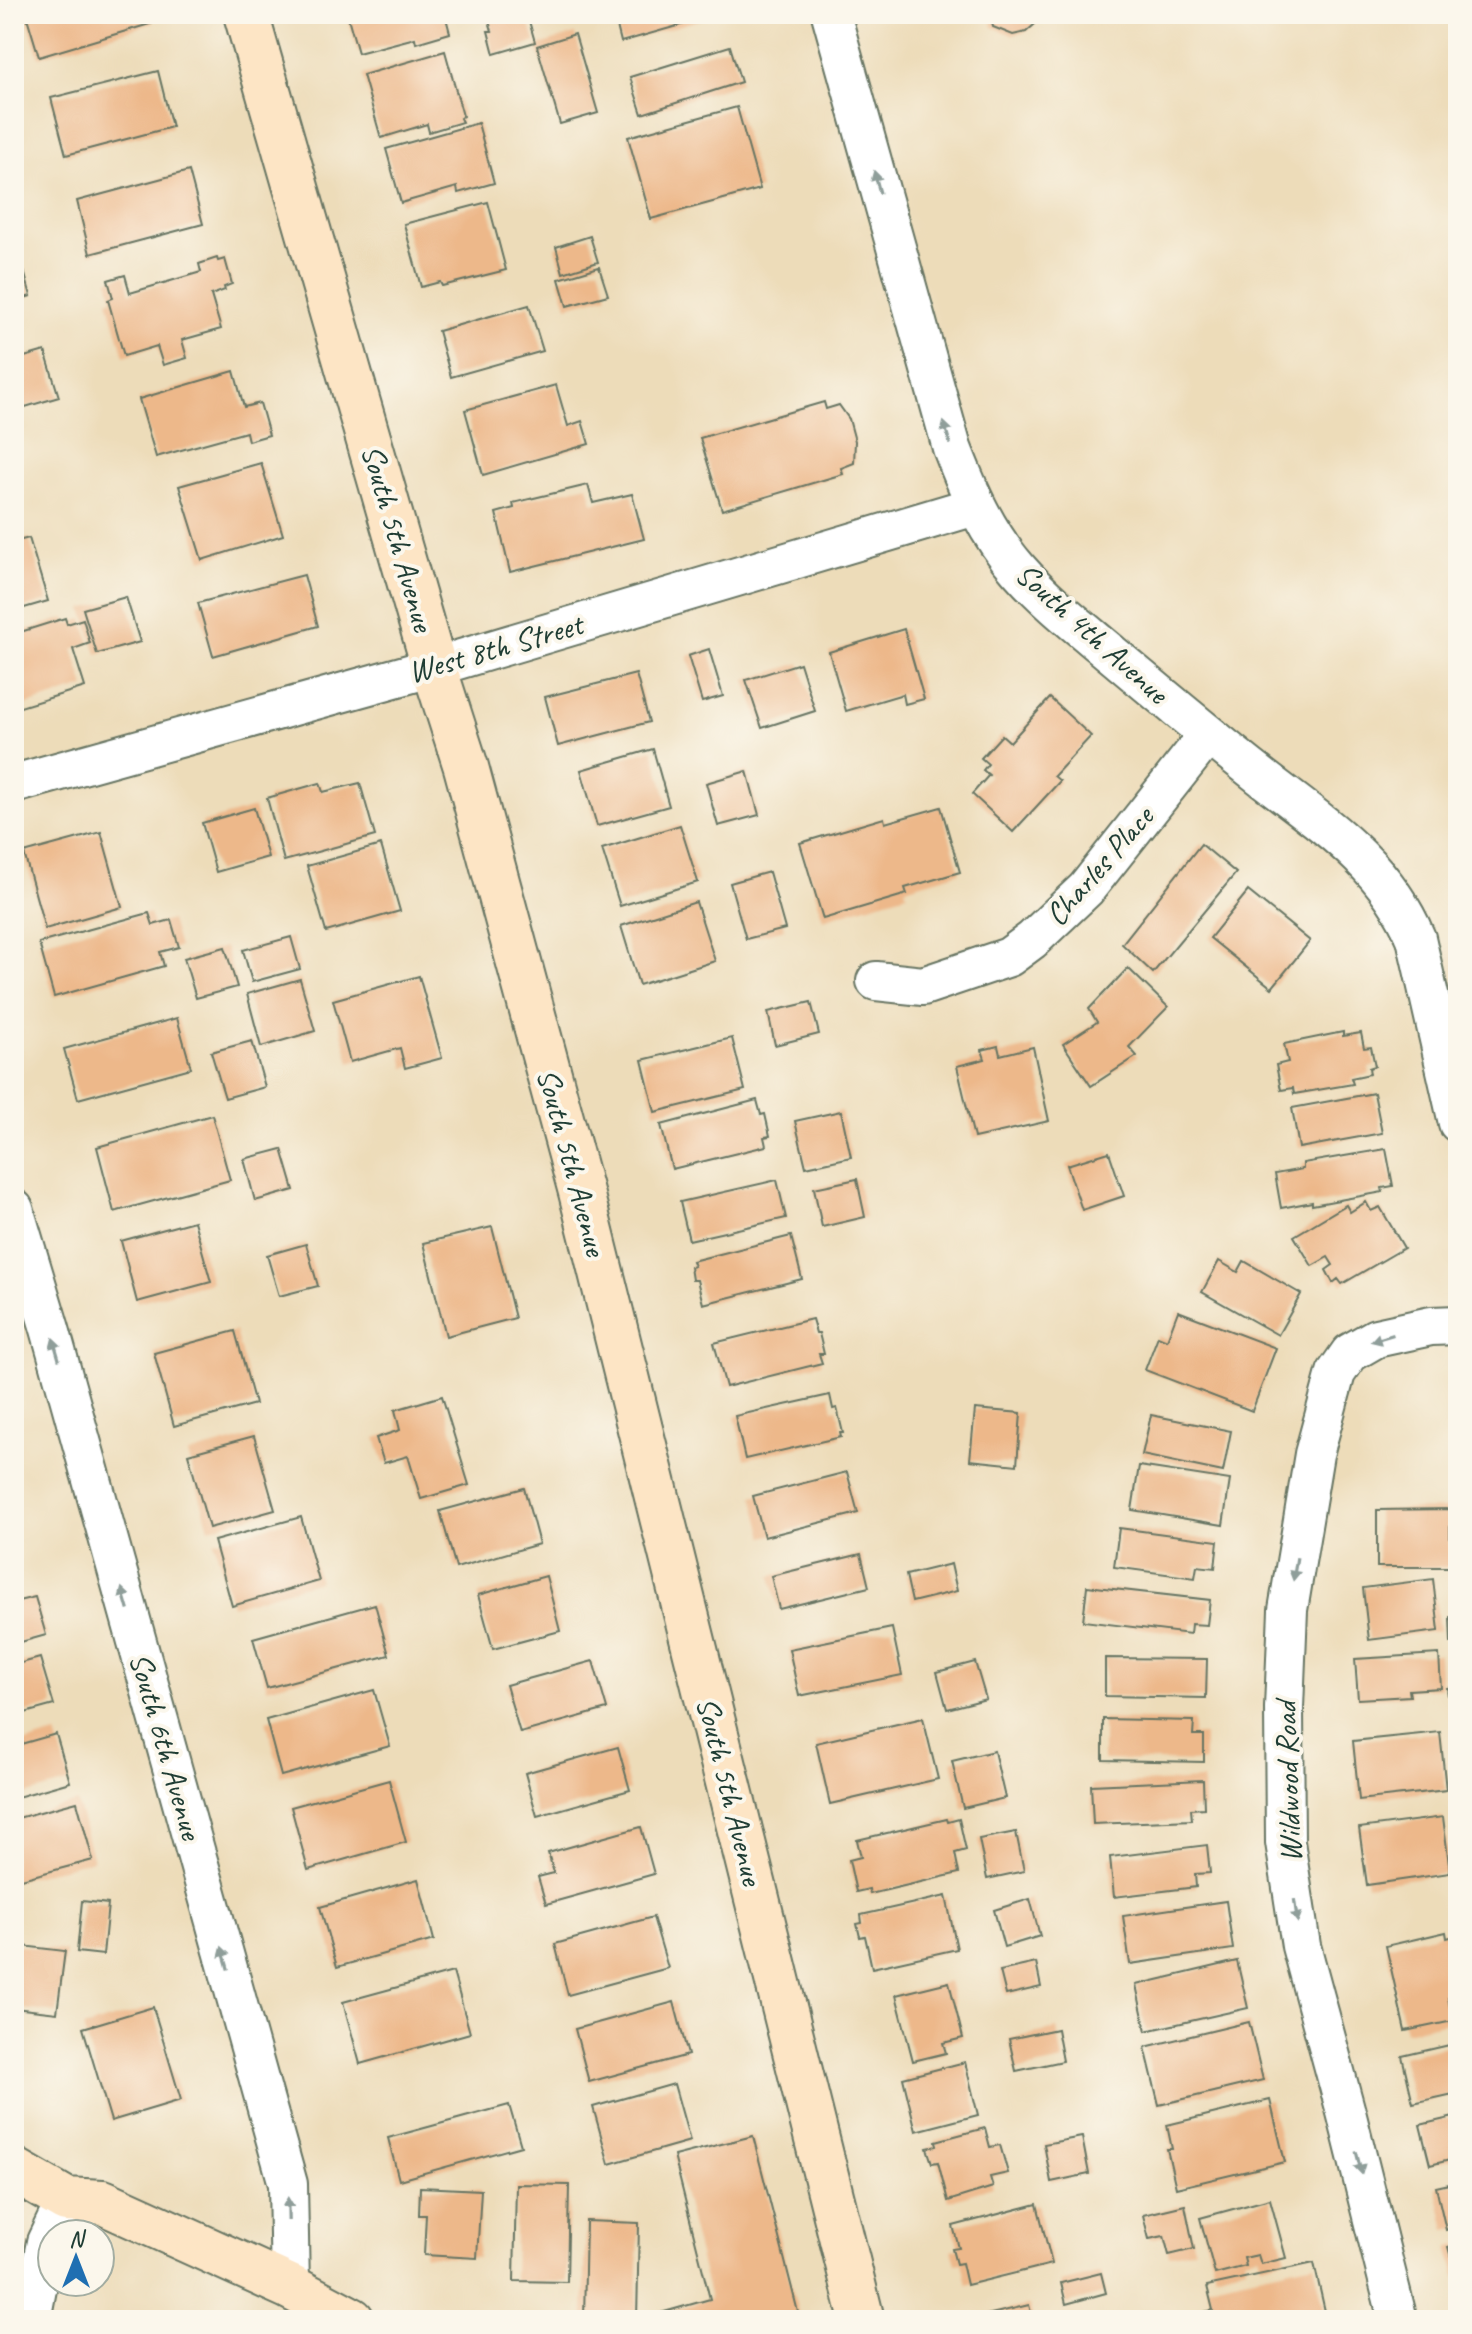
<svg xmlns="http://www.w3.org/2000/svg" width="1472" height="2334" font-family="Caveat,sans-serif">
  <rect width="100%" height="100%" fill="#fbf7ec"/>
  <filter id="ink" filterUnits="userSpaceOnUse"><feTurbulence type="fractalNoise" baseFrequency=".0125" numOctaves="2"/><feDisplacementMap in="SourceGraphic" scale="16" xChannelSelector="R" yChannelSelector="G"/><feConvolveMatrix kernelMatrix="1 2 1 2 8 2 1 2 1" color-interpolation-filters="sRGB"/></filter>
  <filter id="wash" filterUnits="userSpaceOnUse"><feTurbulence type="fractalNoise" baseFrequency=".006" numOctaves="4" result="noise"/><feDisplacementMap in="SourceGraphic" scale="32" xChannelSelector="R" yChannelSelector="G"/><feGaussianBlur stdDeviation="1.8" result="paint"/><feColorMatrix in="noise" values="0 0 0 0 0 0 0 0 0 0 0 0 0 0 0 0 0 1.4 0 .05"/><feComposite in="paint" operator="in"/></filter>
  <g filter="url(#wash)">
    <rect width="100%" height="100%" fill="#eddcb9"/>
    <g id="blocks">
      <g fill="#edb88a">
        <polygon points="26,14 151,14 153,23 39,57"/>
        <polygon points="347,14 445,14 450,33 416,43 415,38 358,53"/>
        <polygon points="487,14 527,14 535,42 494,54 488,31 492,31"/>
        <polygon points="614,14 716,14 716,15 621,42"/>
        <polygon points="990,14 1035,14 1035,24 1026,32 1013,35 993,27"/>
        <polygon points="575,34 598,113 560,124 537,46"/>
        <polygon points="730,46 741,82 642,114 630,77"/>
        <polygon points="445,51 463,116 460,118 462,122 429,132 427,124 381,138 363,75"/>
        <polygon points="158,71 172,127 66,155 51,98"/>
        <polygon points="737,107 760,189 651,219 628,137"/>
        <polygon points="478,123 494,183 458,193 457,187 401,203 386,149"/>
        <polygon points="189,171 203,224 90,254 77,201"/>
        <polygon points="488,202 506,270 442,286 440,282 421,287 404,224"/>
        <polygon points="590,236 598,262 563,273 556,247"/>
        <polygon points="19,253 31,296 14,301 14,254"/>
        <polygon points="217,258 218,261 225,259 232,284 224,287 225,290 211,295 221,329 182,340 187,358 163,365 157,346 124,356 108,300 113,298 108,280 125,275 130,293 201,272 199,264"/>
        <polygon points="599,267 608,295 567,306 559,279"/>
        <polygon points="529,305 543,351 451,377 438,331"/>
        <polygon points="45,351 59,397 15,410 14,360"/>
        <polygon points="234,371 244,407 260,403 269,435 248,441 246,432 156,457 139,399"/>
        <polygon points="556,385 568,426 582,421 589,444 483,475 465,410"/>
        <polygon points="824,402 826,409 839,405 849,419 855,441 854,463 841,468 843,474 722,510 700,438"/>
        <polygon points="261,463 283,535 202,560 179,486"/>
        <polygon points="588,485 593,503 632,494 644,539 510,572 496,513 514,508 513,503"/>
        <polygon points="29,538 48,601 14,611 14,542"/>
        <polygon points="304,575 318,626 213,656 198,603"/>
        <polygon points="126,597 140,642 97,654 83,609"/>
        <polygon points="65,618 67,624 83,619 90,643 73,649 85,687 14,709 14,634"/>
        <polygon points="904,629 924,699 905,704 903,694 846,711 829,652"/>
        <polygon points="709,649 723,696 702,702 688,656"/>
        <polygon points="800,663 815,711 762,728 746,680"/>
        <polygon points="636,674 649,722 558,746 545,697"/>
        <polygon points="1050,698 1091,736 1054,776 1060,781 1013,832 972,794 989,775 983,770 988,764 981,758 1002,735 1010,742"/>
        <polygon points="653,749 669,806 597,826 581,770"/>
        <polygon points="747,771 759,815 718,826 706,783"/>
        <polygon points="320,783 323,792 360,783 375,836 284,861 267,798"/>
        <polygon points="941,807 960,872 905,888 907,894 823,919 800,843 884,818 885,823"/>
        <polygon points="254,808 268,857 216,872 202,823"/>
        <polygon points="680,825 698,882 620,906 602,849"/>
        <polygon points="101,832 122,907 45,929 24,853"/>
        <polygon points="1201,844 1236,873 1153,973 1122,944"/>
        <polygon points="381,845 400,911 326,932 307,866"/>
        <polygon points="769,872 785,929 746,939 730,883"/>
        <polygon points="1248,891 1310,941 1272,988 1210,938"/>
        <polygon points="696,902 715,961 639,985 621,926"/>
        <polygon points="149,913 153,925 171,920 179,947 160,952 164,966 54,997 39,943"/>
        <polygon points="291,937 300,969 252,982 243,950"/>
        <polygon points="225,947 237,987 196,998 184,958"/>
        <polygon points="1128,968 1168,1007 1129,1047 1137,1056 1091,1086 1063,1044 1097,1022 1089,1009"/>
        <polygon points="419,976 442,1058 405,1068 400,1048 350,1062 333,1000"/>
        <polygon points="300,979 315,1031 261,1047 247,994"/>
        <polygon points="811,1002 819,1034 775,1045 768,1012"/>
        <polygon points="177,1018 191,1068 78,1099 64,1049"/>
        <polygon points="1343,1032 1343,1036 1361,1033 1364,1048 1371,1047 1375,1066 1369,1068 1370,1074 1351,1078 1353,1084 1294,1094 1293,1088 1281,1090 1276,1065 1288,1062 1284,1044"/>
        <polygon points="732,1038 745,1090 655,1112 642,1060"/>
        <polygon points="252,1041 265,1087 225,1098 211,1052"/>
        <polygon points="998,1046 1000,1055 1033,1047 1049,1121 974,1138 957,1066 985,1059 982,1050"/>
        <polygon points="1374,1093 1382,1133 1299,1148 1292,1108"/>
        <polygon points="757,1100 761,1115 765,1114 770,1136 764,1137 766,1146 672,1169 661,1125"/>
        <polygon points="841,1111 851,1157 806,1167 795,1121"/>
        <polygon points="212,1115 230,1180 114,1212 97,1147"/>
        <polygon points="282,1149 294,1190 255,1201 244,1159"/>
        <polygon points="1386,1149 1393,1186 1382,1188 1383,1192 1312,1205 1312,1202 1281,1208 1275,1174 1303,1169 1303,1163"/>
        <polygon points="1109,1152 1124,1196 1082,1210 1067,1165"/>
        <polygon points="857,1179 865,1217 822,1227 814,1188"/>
        <polygon points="777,1180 786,1218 689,1240 680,1202"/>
        <polygon points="1366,1202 1371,1211 1380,1207 1404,1248 1342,1284 1338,1279 1333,1283 1326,1270 1333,1265 1328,1257 1312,1266 1294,1236 1346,1205 1350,1212"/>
        <polygon points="194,1221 211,1282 137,1302 121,1241"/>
        <polygon points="492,1227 515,1318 446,1336 423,1243"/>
        <polygon points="791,1236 802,1279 703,1304 697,1280 692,1280 690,1267 694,1266 692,1261"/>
        <polygon points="306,1244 318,1286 279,1296 267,1255"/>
        <polygon points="1219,1261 1238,1272 1244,1261 1301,1294 1278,1335 1202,1292"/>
        <polygon points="1178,1311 1276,1348 1252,1411 1145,1370 1158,1336 1167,1340"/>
        <polygon points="812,1319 816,1333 819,1333 824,1354 819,1354 822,1363 726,1387 714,1343"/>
        <polygon points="235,1331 255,1404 174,1426 154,1353"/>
        <polygon points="830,1395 833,1409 837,1408 843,1433 840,1433 841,1437 745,1459 735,1416"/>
        <polygon points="442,1396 469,1485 421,1499 408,1456 384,1463 376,1438 400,1430 395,1410"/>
        <polygon points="975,1409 1021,1413 1017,1465 970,1460"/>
        <polygon points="1151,1415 1231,1431 1223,1472 1142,1455"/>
        <polygon points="254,1436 275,1510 209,1528 188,1454"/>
        <polygon points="1139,1466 1230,1480 1223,1525 1132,1510"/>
        <polygon points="847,1472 858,1513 764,1537 753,1496"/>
        <polygon points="524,1488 539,1544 456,1568 440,1511"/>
        <polygon points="1450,1509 1450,1567 1377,1567 1377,1510"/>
        <polygon points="301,1517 319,1581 232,1606 214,1541"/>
        <polygon points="1119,1528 1218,1541 1215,1568 1197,1566 1195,1578 1114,1567"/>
        <polygon points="861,1554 869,1587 779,1609 771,1576"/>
        <polygon points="951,1564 957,1591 912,1602 906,1575"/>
        <polygon points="546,1576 560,1631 493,1649 478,1595"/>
        <polygon points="1433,1579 1439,1631 1369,1640 1363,1588"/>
        <polygon points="1087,1586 1210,1600 1207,1625 1191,1624 1190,1634 1083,1621"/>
        <polygon points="35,1597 46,1635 14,1644 14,1602"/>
        <polygon points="375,1604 389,1655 267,1688 253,1638"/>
        <polygon points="1450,1617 1458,1617 1458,1643 1451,1643"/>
        <polygon points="892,1628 902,1675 799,1696 789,1649"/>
        <polygon points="1439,1654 1441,1688 1409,1690 1410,1696 1358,1699 1355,1659"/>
        <polygon points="40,1658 54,1705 14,1716 14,1665"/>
        <polygon points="1105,1658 1207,1659 1206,1698 1105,1696"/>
        <polygon points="593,1661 607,1709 520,1733 506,1685"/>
        <polygon points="975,1662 986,1699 947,1709 937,1672"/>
        <polygon points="1458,1687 1458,1711 1450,1711 1447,1688"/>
        <polygon points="374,1690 390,1746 281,1776 266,1720"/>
        <polygon points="923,1718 938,1779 830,1804 816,1743"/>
        <polygon points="1103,1719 1194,1721 1193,1735 1204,1735 1204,1762 1103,1760"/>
        <polygon points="1440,1732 1446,1790 1359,1800 1353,1741"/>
        <polygon points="56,1734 70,1782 14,1798 14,1746"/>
        <polygon points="618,1747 630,1790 537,1816 525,1773"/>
        <polygon points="994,1751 1005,1798 963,1808 952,1761"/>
        <polygon points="389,1780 406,1842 308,1870 291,1807"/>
        <polygon points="1203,1780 1204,1808 1191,1809 1192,1820 1093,1824 1091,1785"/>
        <polygon points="77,1802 93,1860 14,1881 14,1819"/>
        <polygon points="1443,1817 1450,1873 1367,1885 1359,1828"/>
        <polygon points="947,1819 948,1822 959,1819 966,1850 955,1853 959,1873 870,1894 869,1889 856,1892 849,1860 861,1857 857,1840"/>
        <polygon points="641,1827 654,1874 546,1904 538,1877 554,1873 548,1853"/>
        <polygon points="1016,1832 1024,1871 987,1879 979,1839"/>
        <polygon points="1207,1845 1210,1873 1195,1874 1196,1887 1114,1897 1110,1857"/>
        <polygon points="418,1879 434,1940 337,1967 320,1907"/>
        <polygon points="946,1896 957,1949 872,1968 865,1936 860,1937 857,1924 862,1923 861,1915"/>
        <polygon points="1030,1899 1040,1936 1004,1947 994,1910"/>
        <polygon points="82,1901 108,1904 103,1955 77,1952"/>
        <polygon points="1226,1901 1233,1949 1130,1964 1123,1916"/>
        <polygon points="653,1917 668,1968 568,1995 555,1944"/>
        <polygon points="1446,1932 1447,1938 1458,1935 1458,1959 1452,1960 1458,1996 1448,1998 1453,2021 1405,2031 1386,1946"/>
        <polygon points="14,1945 65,1951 57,2013 14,2008"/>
        <polygon points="1237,1961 1248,2008 1146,2031 1136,1985"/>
        <polygon points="1036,1963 1041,1987 1006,1995 1000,1971"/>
        <polygon points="453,1972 470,2033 360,2064 343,2002"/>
        <polygon points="949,1982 963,2038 943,2043 946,2053 913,2061 896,1995"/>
        <polygon points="674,2002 688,2055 589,2082 575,2029"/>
        <polygon points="153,2007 181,2100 111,2121 83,2028"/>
        <polygon points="1249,2022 1263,2080 1159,2105 1145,2047"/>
        <polygon points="1057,2029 1063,2061 1016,2071 1009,2039"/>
        <polygon points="1458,2043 1458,2093 1413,2103 1402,2056"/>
        <polygon points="965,2062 978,2115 916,2131 903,2078"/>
        <polygon points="674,2084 690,2141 609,2164 593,2107"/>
        <polygon points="1270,2100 1285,2162 1176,2188 1167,2149 1172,2149 1167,2125"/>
        <polygon points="509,2105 521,2146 399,2180 388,2138"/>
        <polygon points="1458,2116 1458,2158 1430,2165 1420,2125"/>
        <polygon points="985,2128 990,2147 1000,2145 1008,2173 990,2177 993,2187 948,2201 938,2162 932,2163 927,2148 937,2146 936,2141"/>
        <polygon points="753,2136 800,2320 651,2320 650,2316 710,2299 674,2156"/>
        <polygon points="1082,2137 1089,2174 1051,2182 1044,2144"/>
        <polygon points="1458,2182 1458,2227 1446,2230 1436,2187"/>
        <polygon points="516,2184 569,2185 567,2282 514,2281"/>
        <polygon points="420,2187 481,2190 477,2258 424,2255 426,2215 419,2215"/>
        <polygon points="1270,2199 1286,2258 1261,2264 1258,2255 1244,2258 1246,2266 1215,2274 1200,2218"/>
        <polygon points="1037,2204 1052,2264 967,2285 962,2263 956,2264 952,2249 959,2248 953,2226"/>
        <polygon points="1185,2205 1194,2249 1169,2255 1164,2236 1149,2239 1143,2215"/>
        <polygon points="586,2221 639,2223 637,2320 584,2320"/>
        <polygon points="1458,2244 1458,2278 1457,2278 1448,2247"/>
        <polygon points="1314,2263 1327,2320 1206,2320 1204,2312 1213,2310 1207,2286"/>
        <polygon points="1101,2273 1106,2293 1066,2304 1061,2283"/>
        <polygon points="1029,2305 1033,2320 979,2320 978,2317"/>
      </g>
    </g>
  </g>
  <g filter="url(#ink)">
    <use href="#blocks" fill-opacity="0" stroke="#677563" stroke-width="2"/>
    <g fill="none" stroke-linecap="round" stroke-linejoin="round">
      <defs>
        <g id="street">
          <path d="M831 14 952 448C969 492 987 534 1019 570 1047 602 1081 628 1113 655 1163 697 1212 738 1263 778 1324 825 1385 864 1416 938L1458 1123"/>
          <polyline points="14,784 434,667 975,506"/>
          <polyline points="876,981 923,986 1009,957 1032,940 1086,889 1208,735"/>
          <polyline points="14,1209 50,1329 288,2184 290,2287"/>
          <polyline points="31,2320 46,2242 66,2200"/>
          <polyline points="1398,2320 1346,2112 1301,1946 1285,1842 1284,1708 1288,1610 1314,1454 1336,1373 1350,1353 1376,1338 1431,1326 1458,1325"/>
        </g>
        <g id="secondary">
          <polyline points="246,14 434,667 466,767 581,1192 862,2320"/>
          <polyline points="14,2170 66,2200 103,2202 290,2287 352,2320"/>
        </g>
      </defs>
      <use href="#street" stroke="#677563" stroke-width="42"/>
      <use href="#secondary" stroke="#677563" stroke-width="48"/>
      <use href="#street" stroke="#fff" stroke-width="38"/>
      <use href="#secondary" stroke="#fde5c5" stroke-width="44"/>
    </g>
    <defs><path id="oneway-solid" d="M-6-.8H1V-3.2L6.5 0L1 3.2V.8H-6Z" transform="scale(2)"/></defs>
    <g fill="#8f9e9a">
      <use href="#oneway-solid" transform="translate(877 182) rotate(-105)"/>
      <use href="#oneway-solid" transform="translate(947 433) rotate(-106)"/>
      <use href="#oneway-solid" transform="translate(1382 1338) rotate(163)"/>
      <use href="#oneway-solid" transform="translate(56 1349) rotate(-106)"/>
      <use href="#oneway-solid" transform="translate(1295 1569) rotate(99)"/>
      <use href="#oneway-solid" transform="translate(125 1599) rotate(-106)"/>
      <use href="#oneway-solid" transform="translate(1296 1911) rotate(82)"/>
      <use href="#oneway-solid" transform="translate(225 1958) rotate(-106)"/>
      <use href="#oneway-solid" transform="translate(1359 2163) rotate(76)"/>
      <use href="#oneway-solid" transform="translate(288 2209) rotate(-91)"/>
    </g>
  </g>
  <g text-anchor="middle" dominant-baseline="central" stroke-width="8" stroke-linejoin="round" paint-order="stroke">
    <g font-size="32" fill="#1f3d34" stroke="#fbf7ec">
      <text transform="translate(398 538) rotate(74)">South 5th Avenue</text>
      <text transform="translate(1092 633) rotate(42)">South 4th Avenue</text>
      <text transform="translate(495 648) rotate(-16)">West 8th Street</text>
      <text transform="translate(1099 866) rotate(-49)">Charles Place</text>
      <text transform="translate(572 1162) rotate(75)">South 5th Avenue</text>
      <text transform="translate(166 1746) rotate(74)">South 6th Avenue</text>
      <text transform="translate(1288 1782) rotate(-92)">Wildwood Road</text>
      <text transform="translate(730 1791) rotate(76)">South 5th Avenue</text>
    </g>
  </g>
  <rect width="1472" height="2334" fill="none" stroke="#fbf7ec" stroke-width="48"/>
  <g transform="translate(76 2258)"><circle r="38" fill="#fbf7ec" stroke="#a3ada2" stroke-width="2"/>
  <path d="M0-6L14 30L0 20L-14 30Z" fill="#1f6fb2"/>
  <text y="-12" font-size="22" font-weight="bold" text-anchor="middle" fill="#1f3d34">N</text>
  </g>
</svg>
